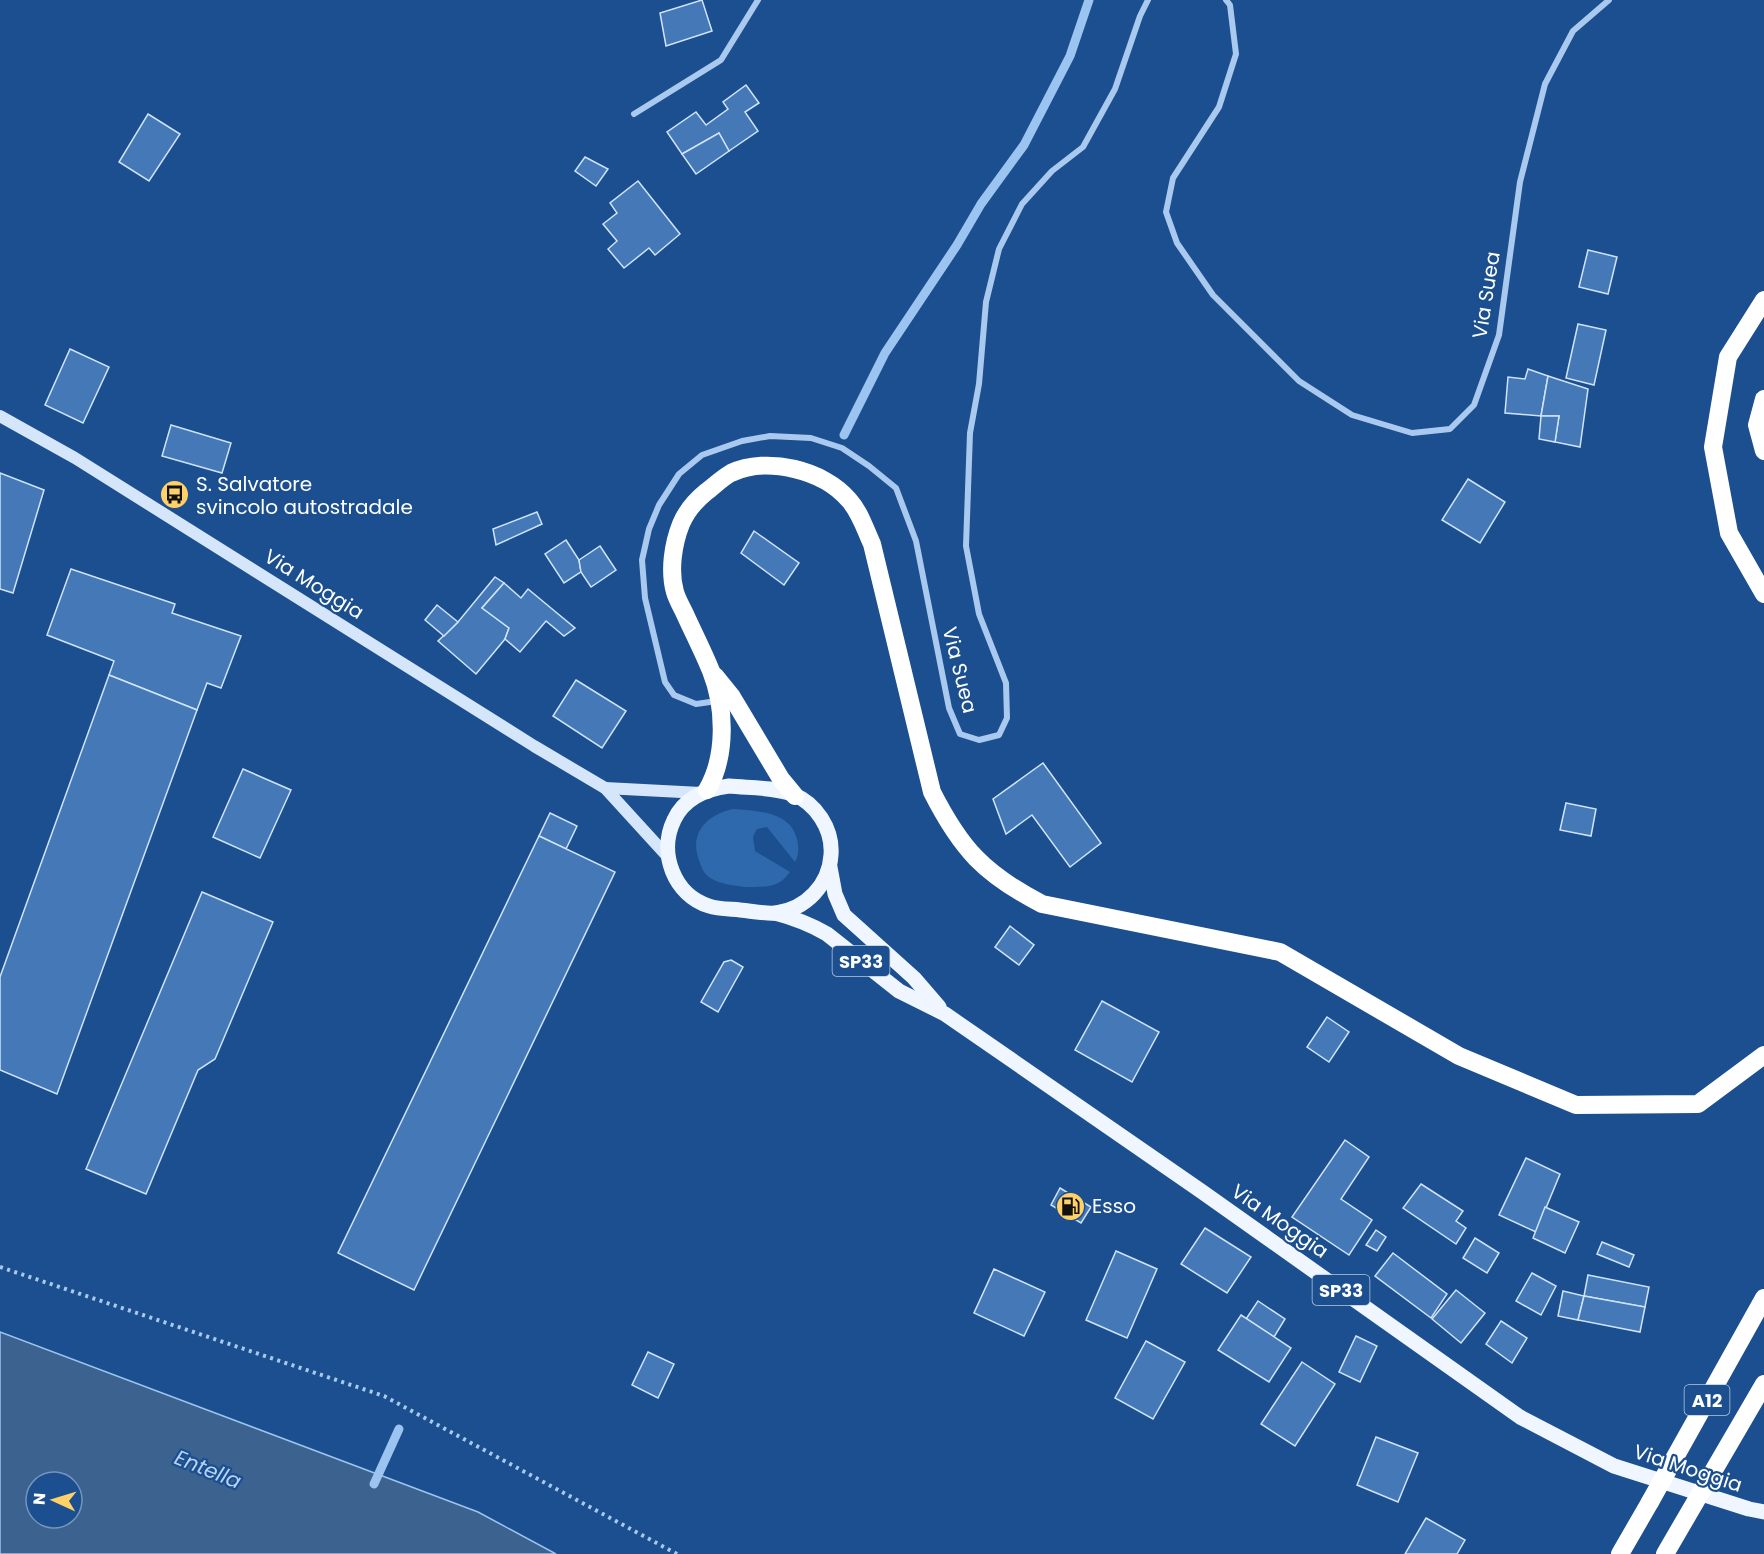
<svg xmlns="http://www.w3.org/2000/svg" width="1764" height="1554" font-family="Poppins,sans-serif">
  <rect width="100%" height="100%" fill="#1b4f8f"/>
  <path fill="#2e69ad" d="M733 809C757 811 790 811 797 839 799 847 799 855 795 862L767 827 757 829 753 837 755 851 790 872C786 877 782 882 776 884 762 890 721 887 709 877 703 873 700 864 698 857 690 831 709 814 733 809Z"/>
  <path fill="#3c6290" stroke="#9cc4f0" stroke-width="1.5" fill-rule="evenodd" d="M0 1332 478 1512 556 1554H0ZM36 1482H72V1518H36Z"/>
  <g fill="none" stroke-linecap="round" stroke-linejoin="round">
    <g stroke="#9cc4f0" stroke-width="9">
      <polyline points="844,435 885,353 957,245 981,204 1024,145 1070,56 1089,0"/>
      <polyline points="374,1484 399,1429"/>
    </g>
  </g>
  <g fill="#4478b7" stroke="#cfe3fa" stroke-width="1.5">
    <polygon points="702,0 712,31 666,46 660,13"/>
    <polygon points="746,85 759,103 745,112 758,131 729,151 719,133 682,154 667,132 696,112 706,125 728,109 723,102"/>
    <polygon points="148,114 180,134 149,181 119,162"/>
    <polygon points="719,133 729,151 696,174 682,154"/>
    <polygon points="585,157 608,169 596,186 575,171"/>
    <polygon points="638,181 680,234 655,255 649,248 624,268 608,249 617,241 603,224 617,213 610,203"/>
    <polygon points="1588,250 1617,257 1608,294 1579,287"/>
    <polygon points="1578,324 1606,330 1594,385 1566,378"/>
    <polygon points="70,349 109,367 83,423 45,405"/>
    <polygon points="1528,369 1548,376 1541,416 1505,413 1508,377 1525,379"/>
    <polygon points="1548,376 1588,389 1580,447 1555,442 1559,416 1541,416"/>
    <polygon points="1541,416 1559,416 1555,442 1539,439"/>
    <polygon points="171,425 231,443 222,473 162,456"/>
    <polygon points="0,473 44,490 13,593 0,589"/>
    <polygon points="1468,479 1505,502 1480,543 1442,520"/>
    <polygon points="537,512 542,524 496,545 493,529"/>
    <polygon points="754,531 799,563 784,585 741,553"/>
    <polygon points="566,540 579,560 581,572 564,583 545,554"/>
    <polygon points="600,546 616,570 591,587 581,572 579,560"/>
    <polygon points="71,569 175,604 172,613 241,636 221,688 207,683 197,710 109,675 114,661 47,635"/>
    <polygon points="495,577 504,583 482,608 509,628 505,639 476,674 438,641 458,622"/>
    <polygon points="504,583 521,598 528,589 575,628 564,636 546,621 520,652 505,639 509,628 482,608"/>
    <polygon points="437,605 458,622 444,636 425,620"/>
    <polygon points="109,675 197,710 57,1094 0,1070 0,977"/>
    <polygon points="576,680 626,711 602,748 553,716"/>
    <polygon points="1043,763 1101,843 1070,867 1032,815 1006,834 993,799"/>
    <polygon points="243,769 291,790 260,858 213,837"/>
    <polygon points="1566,803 1596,809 1591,836 1560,830"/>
    <polygon points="550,813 577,826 566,849 539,836"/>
    <polygon points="539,836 615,872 414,1290 338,1253"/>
    <polygon points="202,892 273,922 215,1059 198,1070 146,1194 86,1169"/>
    <polygon points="1010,926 1034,945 1019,965 995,947"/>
    <polygon points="731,960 743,967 718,1012 701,1002 724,962"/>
    <polygon points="1102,1001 1159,1032 1132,1082 1075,1050"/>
    <polygon points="1327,1017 1349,1032 1329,1062 1307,1047"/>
    <polygon points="1345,1140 1369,1157 1341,1199 1372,1220 1349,1255 1292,1217"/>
    <polygon points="1526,1158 1560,1174 1536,1232 1499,1215"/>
    <polygon points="1421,1184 1463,1211 1456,1221 1466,1228 1456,1244 1403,1208"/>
    <polygon points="1060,1188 1091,1207 1081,1223 1051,1205"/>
    <polygon points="1545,1207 1579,1222 1565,1253 1533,1238"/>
    <polygon points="1205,1228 1251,1257 1227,1293 1181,1264"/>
    <polygon points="1376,1230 1386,1237 1377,1251 1366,1245"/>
    <polygon points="1475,1238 1499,1253 1487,1273 1463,1258"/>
    <polygon points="1602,1242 1634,1255 1629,1267 1597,1254"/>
    <polygon points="1116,1251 1157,1269 1127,1338 1086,1320"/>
    <polygon points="1393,1253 1447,1294 1431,1318 1375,1276"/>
    <polygon points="994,1269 1045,1292 1024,1336 974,1313"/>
    <polygon points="1532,1273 1556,1286 1541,1315 1516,1301"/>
    <polygon points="1588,1275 1649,1287 1645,1307 1584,1296"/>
    <polygon points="1456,1290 1485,1313 1461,1343 1432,1319"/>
    <polygon points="1563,1291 1584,1296 1578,1320 1558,1316"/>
    <polygon points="1584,1296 1645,1307 1640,1332 1578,1320"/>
    <polygon points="1258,1301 1285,1319 1274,1337 1246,1319"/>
    <polygon points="1241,1315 1291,1348 1269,1382 1218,1350"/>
    <polygon points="1501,1321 1527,1338 1512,1363 1486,1344"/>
    <polygon points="1356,1336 1377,1346 1360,1382 1339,1372"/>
    <polygon points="1146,1341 1185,1362 1153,1419 1115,1398"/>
    <polygon points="648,1352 674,1364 658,1398 632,1385"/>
    <polygon points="1302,1362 1335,1384 1295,1446 1261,1424"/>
    <polygon points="1376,1437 1418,1453 1398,1502 1357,1485"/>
    <polygon points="1426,1518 1465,1540 1457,1554 1405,1554"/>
  </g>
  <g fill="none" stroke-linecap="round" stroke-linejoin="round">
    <polyline stroke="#a9c9ee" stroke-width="4" stroke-dasharray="3 4.5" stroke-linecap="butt" points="0,1267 384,1396 677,1554"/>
    <g stroke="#a9c9ee" stroke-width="6">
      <polyline points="1226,0 1230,5 1236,54 1219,107 1173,178 1166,212 1177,243 1213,295 1299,381 1352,415 1412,433 1450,429 1474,405 1499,335 1520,182 1545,84 1573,31 1609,0"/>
      <polyline points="634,114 721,60 758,0"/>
      <polyline points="717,701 696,704 674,695 665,682 645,598 642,560 649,529 659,505 679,474 702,455 742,441 770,436 811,438 842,448 869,466 896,488 916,541 949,708 960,734 979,740 999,735 1007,718 1006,683 979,614 966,546 970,433 979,384 986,302 999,249 1022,204 1052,171 1083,147 1115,89 1140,16 1148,0"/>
    </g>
    <g stroke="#d6e6fa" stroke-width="12">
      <polyline points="0,416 75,458 534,746 605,788 668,857"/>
      <polyline points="605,788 701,793"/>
    </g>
    <g stroke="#f0f6ff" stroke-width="15">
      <path d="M729 786C749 788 773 787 792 794 816 803 833 829 831 855 829 885 806 909 776 913 765 914 752 911 740 910 730 909 718 909 709 906 674 895 658 853 674 820 684 798 706 789 729 786Z"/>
      <polyline points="830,867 835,894 844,915 914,978 939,1007"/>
      <path d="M775 913C794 918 810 924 827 934L899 991 945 1014 1201 1191 1520 1417 1614 1466 1749 1509 1764 1512"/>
    </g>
    <g stroke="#fff" stroke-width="18">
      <polyline points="1764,300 1728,357 1713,447 1729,533 1764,594"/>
      <polyline points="1764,399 1757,425 1764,451"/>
      <polyline points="715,676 732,697 781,779 795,796"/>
      <path d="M707 790C727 756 725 706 711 671 703 651 693 632 684 612 681 606 677 599 675 592 669 571 673 544 681 524 686 512 695 501 706 492 714 486 722 478 731 473 767 456 824 470 849 500 860 512 865 529 872 544L932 792C961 849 984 874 1042 904L1280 952 1459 1056 1576 1105 1698 1104 1764 1055"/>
      <polyline points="1620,1554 1650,1502"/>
    </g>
    <g stroke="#fff" stroke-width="18">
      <polyline points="1650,1502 1764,1298"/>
      <polyline points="1665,1554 1764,1384"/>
    </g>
  </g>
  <defs>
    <symbol id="bus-disc" viewBox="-11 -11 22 22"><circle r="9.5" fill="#ffd166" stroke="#1b4f8f"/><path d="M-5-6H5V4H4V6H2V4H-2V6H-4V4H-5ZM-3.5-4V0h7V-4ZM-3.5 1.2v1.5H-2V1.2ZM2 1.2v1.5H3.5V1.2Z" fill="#111"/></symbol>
    <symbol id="fuel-disc" viewBox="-11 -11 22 22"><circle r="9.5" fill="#ffd166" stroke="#1b4f8f"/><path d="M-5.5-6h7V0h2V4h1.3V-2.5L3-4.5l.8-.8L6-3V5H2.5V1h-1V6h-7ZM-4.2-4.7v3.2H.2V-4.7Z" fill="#111"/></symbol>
  </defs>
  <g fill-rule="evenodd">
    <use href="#bus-disc" x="158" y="478" width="33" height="33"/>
    <use href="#fuel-disc" x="1054" y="1190" width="33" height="33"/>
  </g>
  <g text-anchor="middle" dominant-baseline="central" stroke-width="4.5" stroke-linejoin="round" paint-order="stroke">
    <g fill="#1b4f8f" stroke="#bbcadd" stroke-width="1.5">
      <rect x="832.5" y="946" width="57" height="30" rx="4.5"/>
      <rect x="1312.5" y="1275" width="57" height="30" rx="4.5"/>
      <rect x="1684.5" y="1385" width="45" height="30" rx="4.5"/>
    </g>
    <g font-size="18" font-weight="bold" fill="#fff">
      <text x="861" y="961">SP33</text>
      <text x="1341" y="1290">SP33</text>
      <text x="1707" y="1400">A12</text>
    </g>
    <g font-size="20" fill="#fff" stroke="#1b4f8f">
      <text transform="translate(1486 295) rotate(-81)">Via Suea</text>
      <text transform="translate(314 584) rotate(32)">Via Moggia</text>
      <text transform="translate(960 670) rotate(76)">Via Suea</text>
      <text transform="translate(1280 1221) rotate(35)">Via Moggia</text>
      <text transform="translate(1688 1468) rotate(18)">Via Moggia</text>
    </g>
    <g font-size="20" fill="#fff" stroke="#1b4f8f" text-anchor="start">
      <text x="196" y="484">S. Salvatore<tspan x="196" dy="23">svincolo autostradale</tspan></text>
      <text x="1092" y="1206">Esso</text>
    </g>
    <g font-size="21" font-style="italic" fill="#b5d3f5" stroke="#1b4f8f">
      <text transform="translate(208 1469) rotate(22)">Entella</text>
    </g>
  </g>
  <g transform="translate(54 1500) rotate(274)"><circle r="28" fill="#1b4f8f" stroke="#7695bc" stroke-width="1.5"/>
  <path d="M0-4.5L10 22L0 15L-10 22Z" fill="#ffd166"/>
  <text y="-9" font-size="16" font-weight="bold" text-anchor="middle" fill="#ffffff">N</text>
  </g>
</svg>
